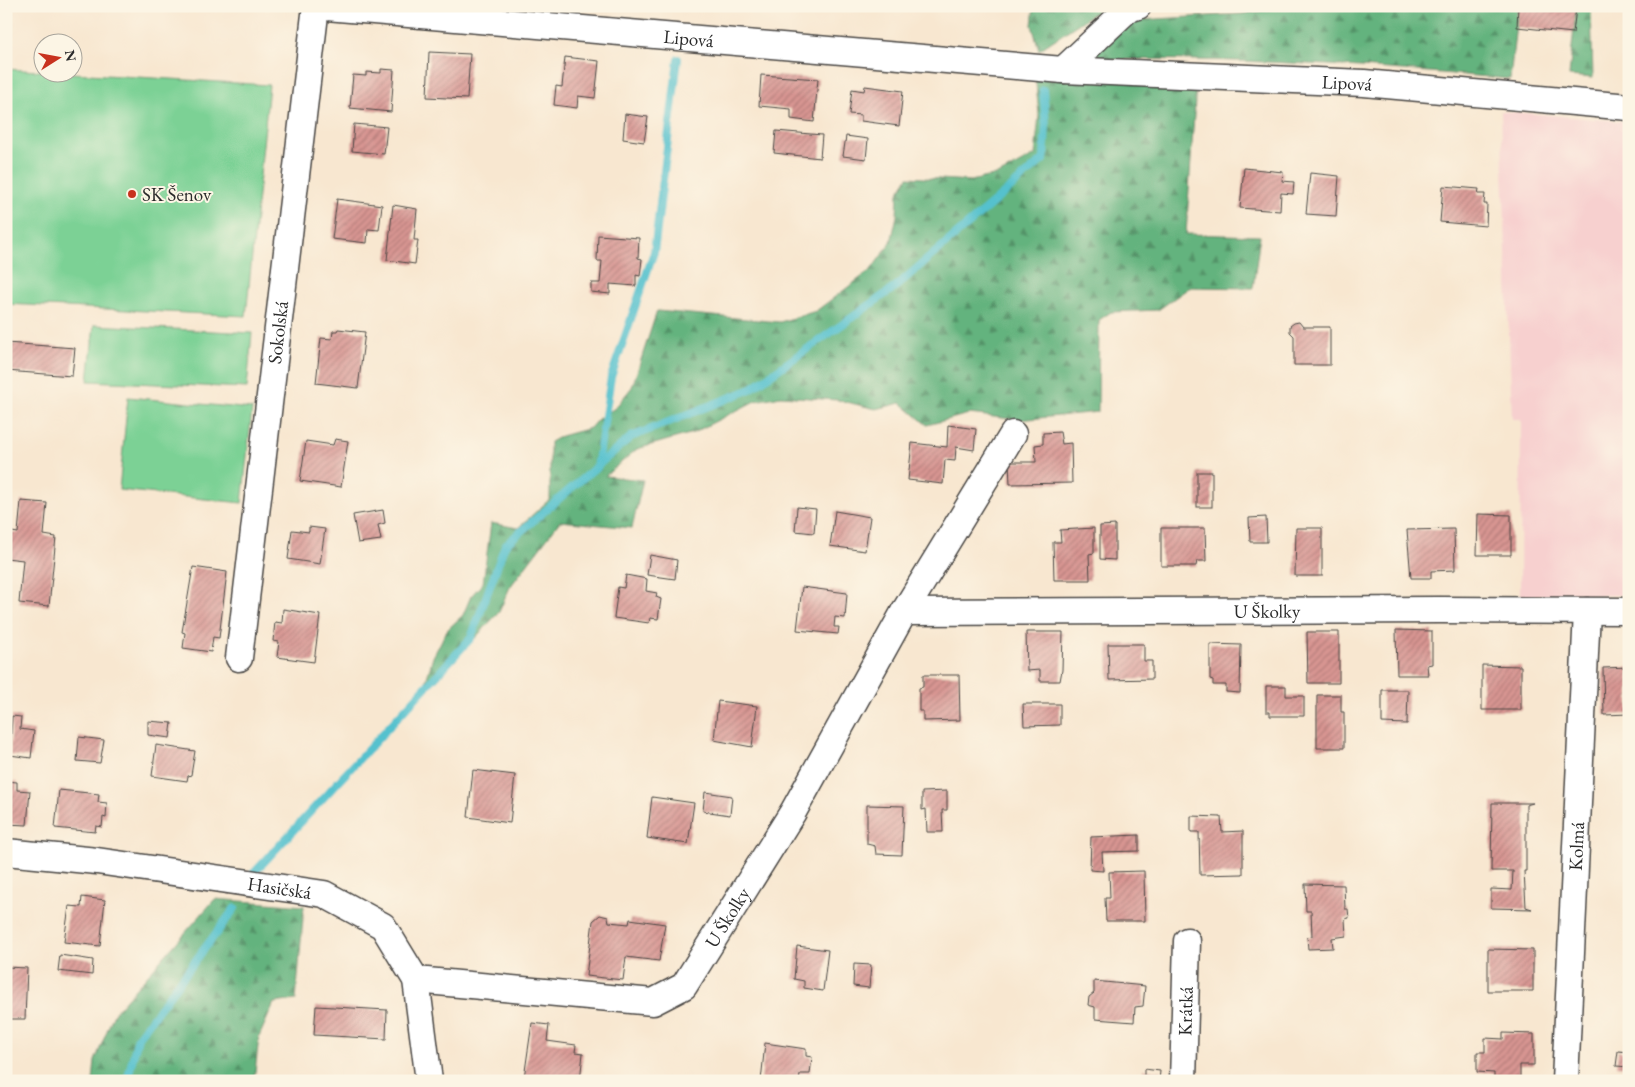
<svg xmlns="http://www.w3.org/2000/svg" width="1635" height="1087" font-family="'EB Garamond',serif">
  <defs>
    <pattern id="forest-firs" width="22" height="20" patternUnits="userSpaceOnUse" patternTransform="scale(1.25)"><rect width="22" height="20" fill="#64b37e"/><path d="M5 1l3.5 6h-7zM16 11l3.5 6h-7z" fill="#539267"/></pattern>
    <pattern id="building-hatch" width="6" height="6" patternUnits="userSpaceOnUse" patternTransform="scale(1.25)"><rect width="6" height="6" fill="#d89592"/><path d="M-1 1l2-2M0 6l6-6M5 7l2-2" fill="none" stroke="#af7a77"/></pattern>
  </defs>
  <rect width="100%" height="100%" fill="#fcf5e5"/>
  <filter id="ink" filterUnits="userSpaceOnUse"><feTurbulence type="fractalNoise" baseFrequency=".02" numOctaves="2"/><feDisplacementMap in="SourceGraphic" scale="10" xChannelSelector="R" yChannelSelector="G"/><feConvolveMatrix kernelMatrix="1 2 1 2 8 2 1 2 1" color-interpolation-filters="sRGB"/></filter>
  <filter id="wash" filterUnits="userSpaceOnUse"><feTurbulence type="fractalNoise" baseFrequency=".0096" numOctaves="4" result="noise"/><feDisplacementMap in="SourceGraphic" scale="20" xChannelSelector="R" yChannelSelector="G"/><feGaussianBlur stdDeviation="1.12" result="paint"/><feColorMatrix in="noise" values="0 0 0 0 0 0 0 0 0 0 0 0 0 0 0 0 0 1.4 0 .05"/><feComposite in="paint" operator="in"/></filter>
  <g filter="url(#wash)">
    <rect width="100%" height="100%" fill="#f8e7d0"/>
    <polygon fill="#f7d0cf" points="1501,111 1629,122 1629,595 1520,596 1521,419 1512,419"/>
    <g fill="#7bd195" stroke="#537e60">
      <polygon points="6,69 269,85 246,316 6,304"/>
      <polygon points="94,325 252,333 247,388 88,381"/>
      <polygon points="128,397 252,409 242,503 119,490"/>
    </g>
    <g fill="url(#forest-firs)" stroke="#486f54">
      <polygon points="1034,6 1105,6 1039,50 1032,25"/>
      <path d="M1290 6H1518L1510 79C1370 66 1229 57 1088 60L1118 28 1139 20 1242 14Z"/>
      <polygon points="1550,6 1591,6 1593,78 1569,76 1576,9"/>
      <polygon points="1035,73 1196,85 1186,234 1260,236 1253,288 1190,287 1158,310 1111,312 1099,320 1098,412 1019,420 969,414 927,425 901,403 876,409 838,400 781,396 755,401 693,433 637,449 605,476 643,480 632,528 560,521 510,587 499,612 435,682 426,681 433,657 447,630 463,615 471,596 483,583 491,523 518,528 550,499 550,442 561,436 590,428 598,419 615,408 632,387 657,311 780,322 816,311 871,270 891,242 897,216 898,193 908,177 971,181 1000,174 1035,155 1039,115"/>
      <polygon points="215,899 304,906 296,1000 274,1003 259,1037 254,1081 93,1081 95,1061 114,1013"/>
    </g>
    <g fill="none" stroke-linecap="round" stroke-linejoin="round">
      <g stroke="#54c1ce" stroke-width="8">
        <polyline points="597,468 611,377 654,252 678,59"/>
        <polyline points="253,874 471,638 505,545 631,437 749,390 894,288 1044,159 1046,125 1043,90"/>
        <polyline points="127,1081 138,1037 235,908"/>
      </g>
    </g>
    <g id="blocks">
      <g fill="url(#building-hatch)">
        <polygon points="1518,6 1576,8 1573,33 1517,27"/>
        <polygon points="429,52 470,54 467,99 427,97"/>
        <polygon points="565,57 599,61 595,98 578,96 577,108 554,105 556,86 562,87"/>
        <polygon points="381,69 394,70 391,112 350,108 353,75 366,76 366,72 381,73"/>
        <polygon points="761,75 818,79 814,122 791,119 791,109 759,106"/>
        <polygon points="865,86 903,91 899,126 861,121 861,115 849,114 852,89 864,91"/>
        <polygon points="625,114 648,117 644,142 623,139"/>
        <polygon points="354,124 387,127 384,154 352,151"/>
        <polygon points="776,131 822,135 820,158 774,153"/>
        <polygon points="846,136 868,139 866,159 843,156"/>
        <polygon points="1244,168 1283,172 1282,181 1294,182 1293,194 1281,193 1280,211 1240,208"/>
        <polygon points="1310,173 1339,176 1336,216 1306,214"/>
        <polygon points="1443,186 1479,189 1478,194 1485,194 1484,204 1487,204 1486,226 1440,222"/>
        <polygon points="337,199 382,205 379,230 368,229 367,243 332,239"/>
        <polygon points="393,205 417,209 414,240 418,240 415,264 387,260"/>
        <polygon points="598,235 639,238 638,258 642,259 640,276 636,275 636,286 610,284 610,294 591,292 591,283 600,283 602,261 597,261"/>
        <polygon points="1299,322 1303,327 1330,327 1330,365 1294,365 1294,336 1290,332 1290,326 1294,323"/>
        <polygon points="338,329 365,332 358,388 316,383 321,338 332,339 333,331 337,331"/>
        <polygon points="6,343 75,348 72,376 6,371"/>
        <polygon points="948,425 976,429 974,450 956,447 955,461 945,460 943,484 908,480 912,443 947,447"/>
        <polygon points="1060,432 1062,444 1071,443 1072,483 1010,484 1009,462 1036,462 1035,445 1043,444 1043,433"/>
        <polygon points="335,439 348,441 341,487 300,481 306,441 333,445"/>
        <rect x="1197" y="472" width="15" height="35"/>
        <polygon points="21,501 47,503 44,535 56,537 49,606 19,603 23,560 6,558 6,531 18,533"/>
        <polygon points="797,507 816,509 814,533 795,531"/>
        <polygon points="383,510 385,523 378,525 381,540 358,543 353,515"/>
        <polygon points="835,511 870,517 865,551 830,546"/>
        <polygon points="1478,514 1511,515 1511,555 1477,555"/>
        <polygon points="1266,517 1267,542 1250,542 1249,518"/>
        <polygon points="1115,525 1115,560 1100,559 1100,526"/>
        <polygon points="309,527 325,529 320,564 288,559 292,530 309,532"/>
        <polygon points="1094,528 1094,553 1089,554 1090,580 1054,580 1053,542 1061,542 1060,530"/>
        <polygon points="1161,528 1205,528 1206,561 1197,561 1196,566 1161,566"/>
        <polygon points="1296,528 1322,528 1322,576 1295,576"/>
        <polygon points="1454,529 1455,570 1431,571 1431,578 1411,578 1407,530"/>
        <polygon points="650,555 677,560 675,579 647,575"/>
        <polygon points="193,567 227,572 219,638 213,637 211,652 183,648 185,633 182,632"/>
        <polygon points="626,575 647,579 646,591 657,593 656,597 661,599 658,619 650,618 649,623 614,618 618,587 624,588"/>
        <polygon points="802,587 847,593 845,618 835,617 834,627 839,627 838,634 797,630"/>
        <polygon points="283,609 320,615 314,662 277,657 279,642 273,641 275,622 282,623"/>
        <polygon points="1396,630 1432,631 1432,664 1427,665 1428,675 1397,675"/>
        <polygon points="1026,632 1063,632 1062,670 1060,681 1040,681 1040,670 1027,671"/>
        <polygon points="1307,632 1339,632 1339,683 1308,683"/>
        <polygon points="1108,644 1144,644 1144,661 1152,661 1152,679 1109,680"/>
        <polygon points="1210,644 1241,645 1240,693 1226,692 1226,685 1213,685 1213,680 1210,679"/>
        <polygon points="1482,665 1521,666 1521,710 1482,710"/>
        <polygon points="1629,667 1629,714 1604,715 1603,668"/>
        <polygon points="923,675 959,675 960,720 923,721 923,711 919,711 919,688 923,687"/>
        <polygon points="1266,686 1286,686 1286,696 1304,696 1304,716 1270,716 1270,712 1266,712"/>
        <polygon points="1382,690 1408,690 1407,724 1382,723"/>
        <polygon points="1317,695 1341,695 1341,712 1344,712 1344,748 1317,748"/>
        <polygon points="718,701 757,706 752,747 714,740"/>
        <polygon points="1023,704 1060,704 1060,725 1024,726"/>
        <polygon points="12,716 21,717 20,729 34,731 31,758 10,755"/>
        <polygon points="148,721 172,723 170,738 148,735"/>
        <polygon points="79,737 104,740 100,763 77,761"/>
        <polygon points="156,745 195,751 191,775 188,776 187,781 152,776"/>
        <polygon points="473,770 515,775 510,823 468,817"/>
        <polygon points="6,781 17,782 17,790 30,791 27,825 6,824"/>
        <polygon points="59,790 99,794 98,802 107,803 106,818 103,817 102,827 96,826 95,832 55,828"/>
        <polygon points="947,791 947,810 942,810 943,832 927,832 926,809 922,810 922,792"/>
        <polygon points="705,792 732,796 730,815 703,811"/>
        <polygon points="652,797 694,803 688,844 647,838"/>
        <polygon points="1492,803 1533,803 1526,805 1526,871 1524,871 1526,907 1532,909 1491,908 1491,889 1512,890 1513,871 1491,871"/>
        <polygon points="867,805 904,806 902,855 876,854 875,846 867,844"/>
        <polygon points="1191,816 1221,817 1222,832 1243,831 1243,874 1200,875 1199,832 1191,832"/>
        <polygon points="1139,835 1139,851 1102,852 1103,871 1090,870 1091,837"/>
        <polygon points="1144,871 1145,921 1106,921 1105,898 1110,898 1109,872"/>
        <polygon points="1305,884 1344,885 1345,909 1348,909 1349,918 1345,919 1346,936 1332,938 1333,948 1308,949 1307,937 1312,936 1311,911 1306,911"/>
        <polygon points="82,897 105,900 100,946 64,942 69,906 81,907"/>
        <polygon points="600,915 608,917 609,922 629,924 630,919 665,924 659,961 626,957 623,980 586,976 593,921"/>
        <polygon points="797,946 828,950 823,991 804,988 804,981 794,979"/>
        <polygon points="1488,949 1533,950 1533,991 1488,991"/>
        <polygon points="60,955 93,960 92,975 58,971"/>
        <polygon points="854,964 871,965 869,988 853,986"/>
        <polygon points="6,967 27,968 25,1019 6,1019"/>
        <polygon points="1094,981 1145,986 1143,1006 1135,1007 1134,1022 1095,1019 1095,1007 1088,1005 1089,997 1094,993"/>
        <polygon points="316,1006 387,1010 386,1039 314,1035"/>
        <polygon points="532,1023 549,1025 547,1041 576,1045 575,1052 583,1053 580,1081 524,1078"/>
        <polygon points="1503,1033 1534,1034 1534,1065 1520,1065 1520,1081 1494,1081 1494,1073 1477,1072 1477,1052 1485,1052 1485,1038 1503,1039"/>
        <polygon points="765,1043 806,1049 806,1056 812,1057 810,1074 800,1074 799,1081 761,1081"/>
        <polygon points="1618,1051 1629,1052 1629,1067 1616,1066"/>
        <polygon points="1144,1069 1160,1071 1159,1081 1144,1081"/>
      </g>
    </g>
  </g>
  <g filter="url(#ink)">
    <use href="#blocks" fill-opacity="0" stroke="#4a4744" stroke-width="1"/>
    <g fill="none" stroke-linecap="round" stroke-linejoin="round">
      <defs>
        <g id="street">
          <path id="s1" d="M315 6 1063 70 1364 83 1629 107"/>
          <polyline points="1063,70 1128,9 1138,6"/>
          <polyline points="904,612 1013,434"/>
          <path id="s2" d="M239 658 316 6"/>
          <path id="s3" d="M6 852 97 861 324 894 383 926 416 980 429 1081"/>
          <path id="s4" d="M416 980 653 1002 684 986 793 812 904 612 1440 610 1629 611"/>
          <path id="s5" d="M1183 1081 1187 941"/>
          <path id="s6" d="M1565 1081 1587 611"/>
        </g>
      </defs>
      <use href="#street" stroke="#4a4744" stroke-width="29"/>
      <use href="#street" stroke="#fff" stroke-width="26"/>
    </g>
  </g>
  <circle fill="#c8321e" stroke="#fcf5e5" stroke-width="2" cx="132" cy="194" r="5"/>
  <g text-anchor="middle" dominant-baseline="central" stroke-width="4" stroke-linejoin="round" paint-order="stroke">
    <g font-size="19" fill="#2b2b2b" stroke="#fcf5e5">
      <text stroke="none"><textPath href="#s1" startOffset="375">Lipová</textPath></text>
      <text stroke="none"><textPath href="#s1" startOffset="1035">Lipová</textPath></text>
      <text stroke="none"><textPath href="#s2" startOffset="328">Sokolská</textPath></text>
      <text stroke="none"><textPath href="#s4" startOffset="1070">U Školky</textPath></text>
      <text stroke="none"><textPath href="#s6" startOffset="235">Kolmá</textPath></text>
      <text stroke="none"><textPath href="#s3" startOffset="276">Hasičská</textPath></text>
      <text stroke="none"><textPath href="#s4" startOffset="354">U Školky</textPath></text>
      <text stroke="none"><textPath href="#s5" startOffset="70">Krátká</textPath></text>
    </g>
    <g font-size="19" fill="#2b2b2b" stroke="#fcf5e5" text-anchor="start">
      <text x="142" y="194">SK Šenov</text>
    </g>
  </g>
  <rect width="1635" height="1087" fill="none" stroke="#fcf5e5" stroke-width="25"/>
  <g transform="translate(58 58) rotate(79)"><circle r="24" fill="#fcf5e5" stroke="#a8a49b"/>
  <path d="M0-4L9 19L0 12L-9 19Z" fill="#c8321e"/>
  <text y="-8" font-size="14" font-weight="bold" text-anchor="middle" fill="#2b2b2b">N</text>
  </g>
</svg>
